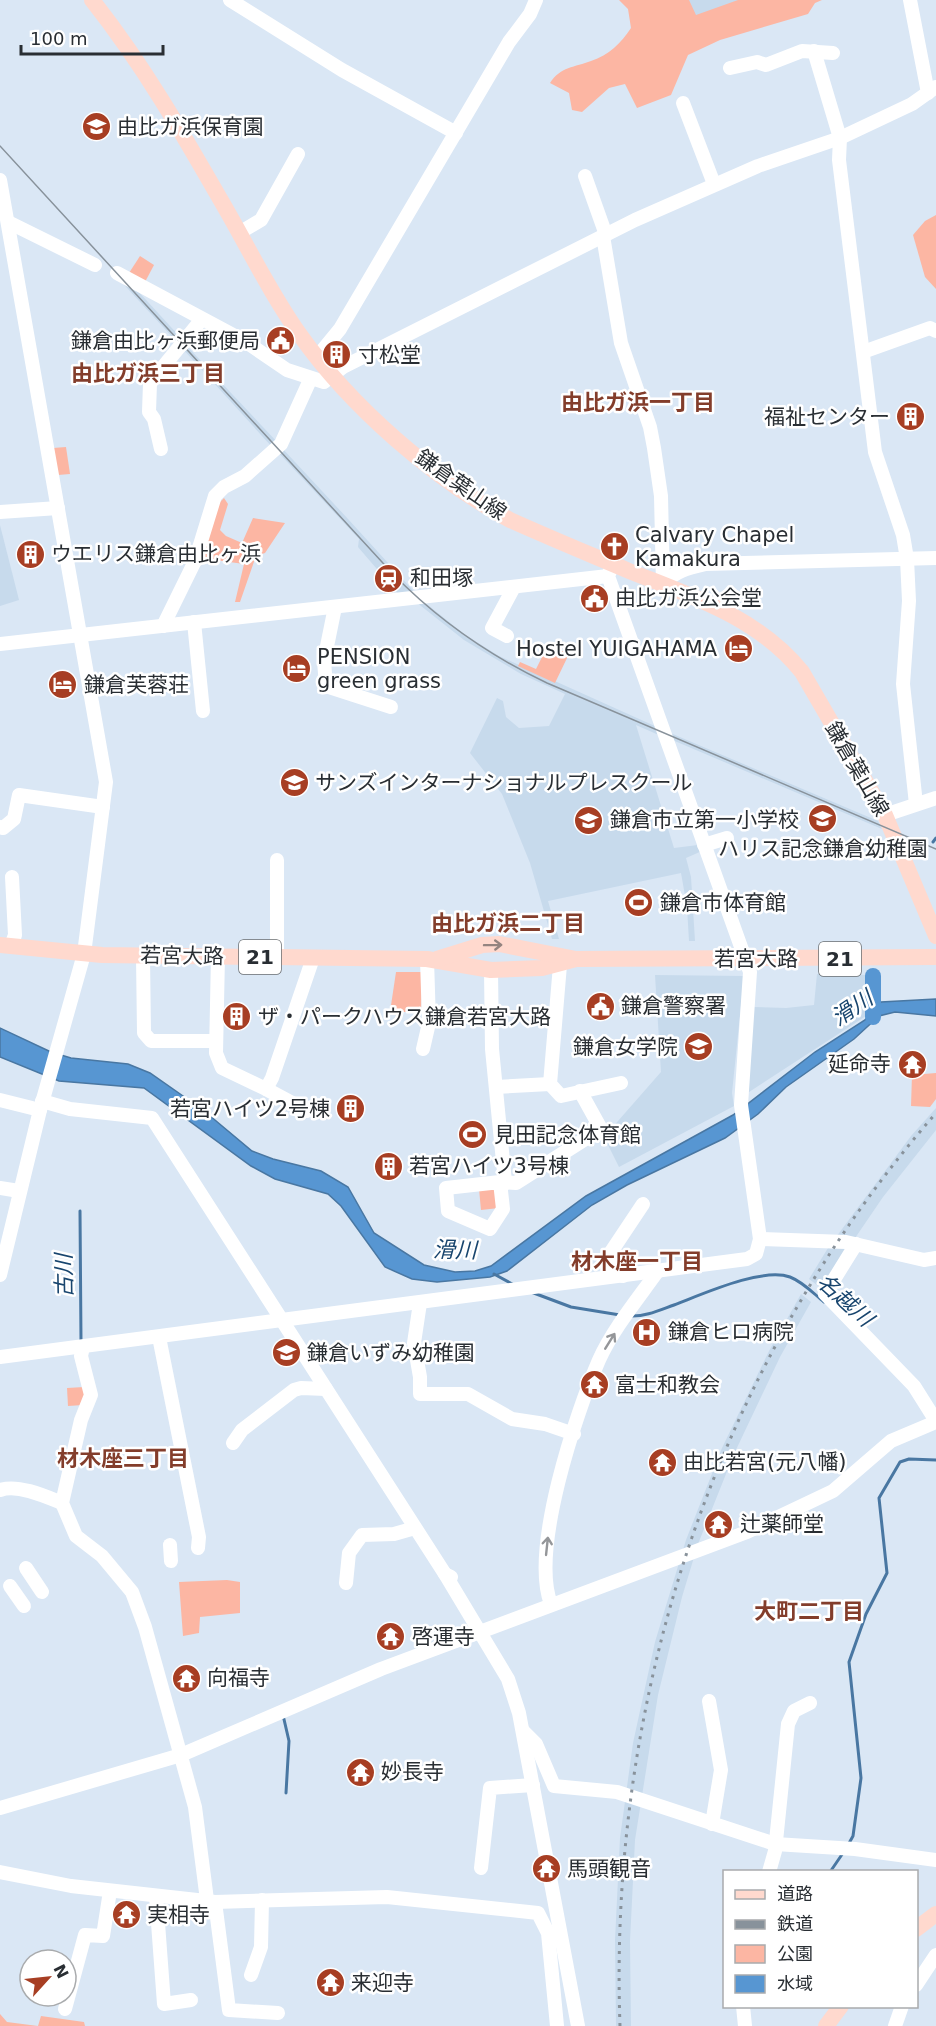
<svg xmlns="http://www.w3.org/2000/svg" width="936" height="2026" font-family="'DejaVu Sans','Noto Sans JP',sans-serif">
  <rect width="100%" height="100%" fill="#dae7f5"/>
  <g fill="#c7daec">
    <polygon points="686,0 754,0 695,22"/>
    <polygon points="116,276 125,277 181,338 176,341"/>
    <polygon points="185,344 278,443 273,448 181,347"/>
    <polygon points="281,447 348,519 418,596 401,597 358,547 359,539 277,451"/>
    <polygon points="0,525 19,600 0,606"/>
    <polygon points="423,601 464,634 499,656 657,727 661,736 636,725 674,848 698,845 702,851 686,858 691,877 695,941 689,941 687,907 681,873 548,901 559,939 552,939 530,863 502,794 470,753 497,698 503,701 506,717 519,728 549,726 565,694 521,674 464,640 416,602"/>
    <polygon points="668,732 878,821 882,829 670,739"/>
    <polygon points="286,773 305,776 302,793 283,790"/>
    <polygon points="817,974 871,975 869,1014 746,1094 753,1007 786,1008 814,1005"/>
    <polygon points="655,975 744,976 732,1093 734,1106 619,1167 604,1137 661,1072"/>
    <polygon points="936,1108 936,1130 883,1197 821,1288 809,1279 828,1248 911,1136"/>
    <polygon points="801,1294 811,1302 780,1357 734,1454 698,1544 682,1597 658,1695 635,1840 630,1941 631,2026 616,2026 615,1940 620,1838 633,1743 655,1642 686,1540 722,1448 769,1351"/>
  </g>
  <g fill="#fcb6a3">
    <path d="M619 0H689L696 15 738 0H822L815 3 808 14 720 40 688 55 671 95 637 108 625 84 609 88 582 112 572 110 569 93 550 83C560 67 575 67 591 61 609 55 621 43 631 28L628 9Z"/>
    <polygon points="936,215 936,289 925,277 913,235 925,221"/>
    <polygon points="140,256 154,265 145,282 129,273"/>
    <polygon points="66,447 70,474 58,475 53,448"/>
    <polygon points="224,498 228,504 220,530 226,536 242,543 253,518 285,523 265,553 256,556 240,602 235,602 244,564 200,558 214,508"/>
    <polygon points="552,648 559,648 568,656 555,683 518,666 520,662 536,669 543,655"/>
    <polygon points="396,972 423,972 421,1012 390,1012"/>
    <polygon points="936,1073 936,1099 930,1107 911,1106 912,1075"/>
    <polygon points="479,1189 498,1189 499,1208 481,1210"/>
    <polygon points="84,1387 87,1395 83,1405 68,1406 67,1388"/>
    <polygon points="227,1580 240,1582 240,1613 200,1617 199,1633 183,1636 179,1582"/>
    <polygon points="0,2014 7,2022 38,2026 41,2016 84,2022 85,2026 0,2026"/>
  </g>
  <polygon fill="#5796d2" stroke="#4977a2" stroke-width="1.5" points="936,999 936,1016 895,1012 879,1016 854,1039 786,1087 758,1114 725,1138 627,1185 592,1205 507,1271 490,1277 437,1282 412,1279 385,1267 341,1206 328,1194 275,1179 251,1166 144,1088 59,1081 0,1057 0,1028 51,1052 71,1058 128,1064 150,1073 203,1110 252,1151 273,1159 321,1171 348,1187 374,1233 424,1265 455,1272 475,1271 491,1266 586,1196 733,1115 815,1052 865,1020 881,1002"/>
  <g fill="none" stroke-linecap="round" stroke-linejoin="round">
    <g stroke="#4977a2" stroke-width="3">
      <polyline points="933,842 936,838"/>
      <polyline points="80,1211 81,1342"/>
      <polyline points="494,1274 514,1285"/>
      <polyline points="531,1292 571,1307 620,1315"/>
      <path d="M630 1316C645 1317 660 1310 674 1305 703 1294 762 1267 790 1277 803 1282 813 1293 824 1302"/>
      <polyline points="283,1715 289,1741 286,1793"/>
      <polyline points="848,1845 853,1836 861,1778 849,1662 866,1614 887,1573 879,1498 900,1462 909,1459 936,1460"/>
      <polyline points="830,1872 843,1853"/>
    </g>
    <polyline stroke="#5796d2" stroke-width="16" points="873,976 873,1017"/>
    <g stroke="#fff" stroke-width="14">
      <polyline points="230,0 342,70 456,133"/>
      <polyline points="910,0 928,93"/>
      <polyline points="814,51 840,138 839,160 875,452 903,535 907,559 909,601 903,684 916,804"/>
      <polyline points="730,68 757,62 766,65 802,51 833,53"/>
      <polyline points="683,103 714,184"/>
      <polyline points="585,176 606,235"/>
      <polyline points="0,180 106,782 84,954 40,1110 0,1275"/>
      <polyline points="8,222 95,265"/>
      <polyline points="239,233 261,220 298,154"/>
      <polyline points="603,236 621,343 650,427 654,448 661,496 663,584"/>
      <polyline points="117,273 246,342 287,370 324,382 343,367 635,220 758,166 840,138 912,104 936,87"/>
      <polyline points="863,352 930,328 936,331"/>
      <polyline points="317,357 340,329 509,42 530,14 536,0"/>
      <polyline points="161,449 154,419 149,412 150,383 202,319"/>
      <polyline points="0,512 58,508"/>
      <path d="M663 584C675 571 688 568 705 564L936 558"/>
      <polyline points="335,607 324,661 326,686 391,707"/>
      <polyline points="194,622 203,711"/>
      <polyline points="163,626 195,561 215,496 224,487 245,476 281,444 310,380"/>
      <polyline points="507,636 492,628 514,587"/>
      <polyline points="0,644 608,576"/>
      <polyline points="885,815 936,798"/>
      <polyline points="0,827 3,828 14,819 19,795 103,807"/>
      <polyline points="704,845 727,838"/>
      <polyline points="11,946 15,935 12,877"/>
      <polyline points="143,956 144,1033 151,1041 216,1041"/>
      <polyline points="218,956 216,1053 222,1068 266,1089 272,1078 313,958"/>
      <polyline points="277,958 277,860"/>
      <polyline points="560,965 550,1084 561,1096 621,1083"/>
      <polyline points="491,970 492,1049 505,1182"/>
      <polyline points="423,1049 429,1023 427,959"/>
      <polyline points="496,1087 550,1084"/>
      <polyline points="266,1089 307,1111"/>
      <polyline points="0,1100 40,1110"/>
      <polyline points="42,1101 70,1109 152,1118 445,1574"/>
      <polyline points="500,1182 503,1209 490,1229 448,1211 446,1188 500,1182 516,1183 601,1129 580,1091"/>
      <polyline points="0,1188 19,1191"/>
      <polyline points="760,1239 846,1242 924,1260 936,1258"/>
      <polyline points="856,1244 825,1294 914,1386 936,1421"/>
      <polyline points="623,1276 605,1261 643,1204"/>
      <polyline points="420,1303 414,1343 420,1377 420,1394 468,1394 512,1419 545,1424 574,1434"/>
      <polyline points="159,1337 199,1537 198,1548"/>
      <polyline points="83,1347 81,1356 91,1395 81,1420 62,1503 76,1536 102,1556 132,1592 145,1627 195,1807 207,1900"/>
      <polyline points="0,1357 747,1259 756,1254 760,1239 741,1105 750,972 608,576 613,564"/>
      <polyline points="233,1443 242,1430 294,1390 301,1388 326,1389"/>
      <path d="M0 1490C18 1484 45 1496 62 1503"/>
      <polyline points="170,1545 171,1561"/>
      <polyline points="26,1568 42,1592"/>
      <polyline points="451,1577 445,1574 508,1679 519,1713 578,2026"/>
      <polyline points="346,1583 349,1553 362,1535 394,1534 415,1528"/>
      <polyline points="10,1586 24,1606"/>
      <path d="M551 1604C530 1550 576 1413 599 1360 613 1329 637 1300 657 1272"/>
      <polyline points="709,1701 721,1770 712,1824"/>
      <polyline points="523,1731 536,1744 554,1786 617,1792 775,1844 855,1849 936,1860"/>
      <polyline points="0,1808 181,1755 381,1669 747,1532 833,1491 891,1441 936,1422"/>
      <polyline points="481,1868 490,1788 533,1785"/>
      <polyline points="0,1872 71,1886 215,1902 387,1897 538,1913 548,1933 557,2026"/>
      <polyline points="769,1872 775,1851 788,1724 794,1711 810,1703"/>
      <polyline points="156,1896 164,2004 191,2000"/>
      <polyline points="215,1902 229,2010 278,2013"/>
      <polyline points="251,1975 261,1947 262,1900"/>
      <polyline points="916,1985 936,1955"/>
      <polyline points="743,2006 745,2026"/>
      <polyline points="65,2009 85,1935 103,1936 110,1891"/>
      <polyline points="895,2026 902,2006"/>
    </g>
    <g stroke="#ffd9ce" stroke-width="16">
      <path d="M92 0C146 68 188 143 231 218 253 257 274 299 300 335 351 407 434 479 510 520 550 538 589 554 629 571 691 596 758 617 802 672L885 815 936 936"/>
      <polyline points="0,945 102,955 427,959 491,970 542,968 576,959"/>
      <polyline points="437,959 482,945 499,944 576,959 936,957"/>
      <polyline points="916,1929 936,1914"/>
      <polyline points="826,2026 841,2006"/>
    </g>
    <path stroke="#88929b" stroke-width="1.5" d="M0 146 393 574C439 621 488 655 547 683L936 849"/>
    <path stroke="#88929b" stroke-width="3" stroke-dasharray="3 6" stroke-linecap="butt" d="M620 2026C608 1694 717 1364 936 1113"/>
  </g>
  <defs><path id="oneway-shaft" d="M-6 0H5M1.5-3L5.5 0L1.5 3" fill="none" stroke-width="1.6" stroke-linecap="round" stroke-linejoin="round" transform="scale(1.5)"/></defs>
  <use stroke="#948480" href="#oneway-shaft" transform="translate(493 945) rotate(-1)"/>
  <g stroke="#949699">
    <use href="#oneway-shaft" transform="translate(610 1341) rotate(-58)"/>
    <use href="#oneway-shaft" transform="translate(547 1546) rotate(-84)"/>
  </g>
  <defs>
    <symbol id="school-disc" viewBox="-11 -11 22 22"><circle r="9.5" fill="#a73e23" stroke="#fff"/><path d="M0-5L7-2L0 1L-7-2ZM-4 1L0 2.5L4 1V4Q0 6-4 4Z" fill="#fff"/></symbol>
    <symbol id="civic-disc" viewBox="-11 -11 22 22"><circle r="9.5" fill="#a73e23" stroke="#fff"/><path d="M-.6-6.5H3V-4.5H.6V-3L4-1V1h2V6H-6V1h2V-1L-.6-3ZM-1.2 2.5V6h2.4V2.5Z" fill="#fff"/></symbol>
    <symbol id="building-disc" viewBox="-11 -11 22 22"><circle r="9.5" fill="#a73e23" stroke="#fff"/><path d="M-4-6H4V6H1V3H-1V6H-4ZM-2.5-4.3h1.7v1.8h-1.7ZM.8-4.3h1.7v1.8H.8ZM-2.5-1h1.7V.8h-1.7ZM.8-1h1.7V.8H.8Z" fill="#fff"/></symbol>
    <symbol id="church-disc" viewBox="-11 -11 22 22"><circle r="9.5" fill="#a73e23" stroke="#fff"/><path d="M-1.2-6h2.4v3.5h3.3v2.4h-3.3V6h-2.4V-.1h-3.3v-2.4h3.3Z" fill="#fff"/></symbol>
    <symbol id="station-disc" viewBox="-11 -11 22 22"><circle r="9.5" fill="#a73e23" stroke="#fff"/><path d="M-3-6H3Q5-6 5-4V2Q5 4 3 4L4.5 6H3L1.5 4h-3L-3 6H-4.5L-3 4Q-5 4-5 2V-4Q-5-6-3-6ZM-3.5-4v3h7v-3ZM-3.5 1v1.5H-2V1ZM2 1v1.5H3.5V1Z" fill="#fff"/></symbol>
    <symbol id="hotel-disc" viewBox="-11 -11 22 22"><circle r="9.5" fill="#a73e23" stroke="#fff"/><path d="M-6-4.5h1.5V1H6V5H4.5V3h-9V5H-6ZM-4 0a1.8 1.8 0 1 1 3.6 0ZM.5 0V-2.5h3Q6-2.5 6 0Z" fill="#fff"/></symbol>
    <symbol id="stadium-disc" viewBox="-11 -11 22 22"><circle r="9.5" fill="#a73e23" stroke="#fff"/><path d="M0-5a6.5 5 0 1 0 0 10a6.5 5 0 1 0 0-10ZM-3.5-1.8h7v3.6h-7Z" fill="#fff"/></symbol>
    <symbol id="temple-disc" viewBox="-11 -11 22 22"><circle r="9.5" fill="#a73e23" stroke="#fff"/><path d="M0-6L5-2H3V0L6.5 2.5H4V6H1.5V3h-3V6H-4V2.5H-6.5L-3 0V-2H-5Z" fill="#fff"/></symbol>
    <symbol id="hospital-disc" viewBox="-11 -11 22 22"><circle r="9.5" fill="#a73e23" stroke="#fff"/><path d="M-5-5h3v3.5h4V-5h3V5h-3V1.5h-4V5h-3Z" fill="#fff"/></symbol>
  </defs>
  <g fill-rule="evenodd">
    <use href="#school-disc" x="80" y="110" width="33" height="33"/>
    <use href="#civic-disc" x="264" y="324" width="33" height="33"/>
    <use href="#building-disc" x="320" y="338" width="33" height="33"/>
    <use href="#building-disc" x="894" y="400" width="33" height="33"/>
    <use href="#church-disc" x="598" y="530" width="33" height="33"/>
    <use href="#building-disc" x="14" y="538" width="33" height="33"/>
    <use href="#station-disc" x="372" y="562" width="33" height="33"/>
    <use href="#civic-disc" x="578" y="582" width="33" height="33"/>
    <use href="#hotel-disc" x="722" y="632" width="33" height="33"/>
    <use href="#hotel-disc" x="280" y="652" width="33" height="33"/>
    <use href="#hotel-disc" x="46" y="668" width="33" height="33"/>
    <use href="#school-disc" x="278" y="766" width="33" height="33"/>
    <use href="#school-disc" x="806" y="802" width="33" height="33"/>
    <use href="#school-disc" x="572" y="804" width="33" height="33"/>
    <use href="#stadium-disc" x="622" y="886" width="33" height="33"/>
    <use href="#civic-disc" x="584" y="990" width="33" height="33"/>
    <use href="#building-disc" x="220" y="1000" width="33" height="33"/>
    <use href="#school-disc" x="682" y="1030" width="33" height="33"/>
    <use href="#temple-disc" x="896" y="1048" width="33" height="33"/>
    <use href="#building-disc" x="334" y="1092" width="33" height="33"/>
    <use href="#stadium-disc" x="456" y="1118" width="33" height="33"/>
    <use href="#building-disc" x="372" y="1150" width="33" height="33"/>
    <use href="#hospital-disc" x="630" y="1316" width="33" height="33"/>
    <use href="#school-disc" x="270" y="1336" width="33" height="33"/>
    <use href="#temple-disc" x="578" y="1368" width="33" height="33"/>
    <use href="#temple-disc" x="646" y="1446" width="33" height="33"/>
    <use href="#temple-disc" x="702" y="1508" width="33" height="33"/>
    <use href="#temple-disc" x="374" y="1620" width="33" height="33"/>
    <use href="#temple-disc" x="170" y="1662" width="33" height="33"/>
    <use href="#temple-disc" x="344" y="1756" width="33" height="33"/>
    <use href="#temple-disc" x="530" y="1852" width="33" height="33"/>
    <use href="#temple-disc" x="110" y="1898" width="33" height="33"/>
    <use href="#temple-disc" x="314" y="1966" width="33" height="33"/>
  </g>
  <g text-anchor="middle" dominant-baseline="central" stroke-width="5" stroke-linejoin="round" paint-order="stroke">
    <g fill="#fff" stroke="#696d70" stroke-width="1.5">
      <rect x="239" y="940" width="42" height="34" rx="4.5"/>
      <rect x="819" y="942" width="42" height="34" rx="4.5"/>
    </g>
    <g font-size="20" font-weight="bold" fill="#292e33">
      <text x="260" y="957">21</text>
      <text x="840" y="959">21</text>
    </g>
    <g font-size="21" fill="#292e33" stroke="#fff" text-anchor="start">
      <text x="117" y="127">由比ガ浜保育園</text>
      <text x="260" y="341" text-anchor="end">鎌倉由比ヶ浜郵便局</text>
      <text x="358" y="355">寸松堂</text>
      <text x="890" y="417" text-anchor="end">福祉センター</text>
      <text x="635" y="535">Calvary Chapel<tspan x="635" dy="24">Kamakura</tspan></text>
      <text x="51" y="554">ウエリス鎌倉由比ヶ浜</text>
      <text x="410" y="578">和田塚</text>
      <text x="615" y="598">由比ガ浜公会堂</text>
      <text x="717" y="649" text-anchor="end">Hostel YUIGAHAMA</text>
      <text x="317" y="657">PENSION<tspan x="317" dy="24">green grass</tspan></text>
      <text x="84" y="685">鎌倉芙蓉荘</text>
      <text x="315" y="783">サンズインターナショナルプレスクール</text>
      <text x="610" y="820">鎌倉市立第一小学校</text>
      <text x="823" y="849" text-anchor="middle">ハリス記念鎌倉幼稚園</text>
      <text x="660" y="903">鎌倉市体育館</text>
      <text x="621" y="1006">鎌倉警察署</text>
      <text x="258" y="1017">ザ・パークハウス鎌倉若宮大路</text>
      <text x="678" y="1047" text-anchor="end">鎌倉女学院</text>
      <text x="891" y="1064" text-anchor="end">延命寺</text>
      <text x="330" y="1109" text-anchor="end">若宮ハイツ2号棟</text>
      <text x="494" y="1135">見田記念体育館</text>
      <text x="409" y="1166">若宮ハイツ3号棟</text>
      <text x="668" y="1332">鎌倉ヒロ病院</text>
      <text x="307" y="1353">鎌倉いずみ幼稚園</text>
      <text x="615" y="1385">富士和教会</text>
      <text x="683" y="1462">由比若宮(元八幡)</text>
      <text x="740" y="1524">辻薬師堂</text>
      <text x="412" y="1637">啓運寺</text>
      <text x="207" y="1678">向福寺</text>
      <text x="381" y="1772">妙長寺</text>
      <text x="567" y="1869">馬頭観音</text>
      <text x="147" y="1915">実相寺</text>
      <text x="351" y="1983">来迎寺</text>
    </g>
    <g font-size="21" fill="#292e33" stroke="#fff">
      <text transform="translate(461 485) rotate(35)">鎌倉葉山線</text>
      <text transform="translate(857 769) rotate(60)">鎌倉葉山線</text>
      <text transform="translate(182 956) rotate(1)">若宮大路</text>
      <text x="756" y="959">若宮大路</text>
    </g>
    <g font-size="22" font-weight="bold" fill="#833d2b" stroke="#fff">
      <text x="148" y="373">由比ガ浜三丁目</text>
      <text x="638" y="402">由比ガ浜一丁目</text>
      <text x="508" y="923">由比ガ浜二丁目</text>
      <text x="637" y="1261">材木座一丁目</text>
      <text x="123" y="1458">材木座三丁目</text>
      <text x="809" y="1611">大町二丁目</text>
    </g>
    <g font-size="22" font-style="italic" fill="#18456e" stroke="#fff">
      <text transform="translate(852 1008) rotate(-34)">滑川</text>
      <text transform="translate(455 1250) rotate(1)">滑川</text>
      <text transform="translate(64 1276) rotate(-91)">古川</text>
      <text transform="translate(845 1300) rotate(42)">名越川</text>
    </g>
  </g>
  <rect x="723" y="1870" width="195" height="138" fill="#ffffff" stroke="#a9abad" stroke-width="1.5"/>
  <rect x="735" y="1890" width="30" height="9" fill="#ffd9ce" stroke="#a9abad" stroke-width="1.5"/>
  <text x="777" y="1900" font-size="18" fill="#292e33">道路</text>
  <rect x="735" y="1920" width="30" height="9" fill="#88929b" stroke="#a9abad" stroke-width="1.5"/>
  <text x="777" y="1930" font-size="18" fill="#292e33">鉄道</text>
  <rect x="735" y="1945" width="30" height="18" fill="#fcb6a3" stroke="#a9abad" stroke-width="1.5"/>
  <text x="777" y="1960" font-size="18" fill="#292e33">公園</text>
  <rect x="735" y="1975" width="30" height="18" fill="#5796d2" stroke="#a9abad" stroke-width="1.5"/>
  <text x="777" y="1990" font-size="18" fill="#292e33">水域</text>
  <g transform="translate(48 1978) rotate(63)"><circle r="28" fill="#ffffff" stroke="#a9abad" stroke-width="1.5"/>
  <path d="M0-4.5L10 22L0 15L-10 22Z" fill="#a73e23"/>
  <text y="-9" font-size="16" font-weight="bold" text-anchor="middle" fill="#292e33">N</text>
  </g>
  <path d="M21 45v9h142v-9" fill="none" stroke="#292e33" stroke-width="3"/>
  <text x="30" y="45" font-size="18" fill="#292e33" stroke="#ffffff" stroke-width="4.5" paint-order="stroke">100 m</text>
</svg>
